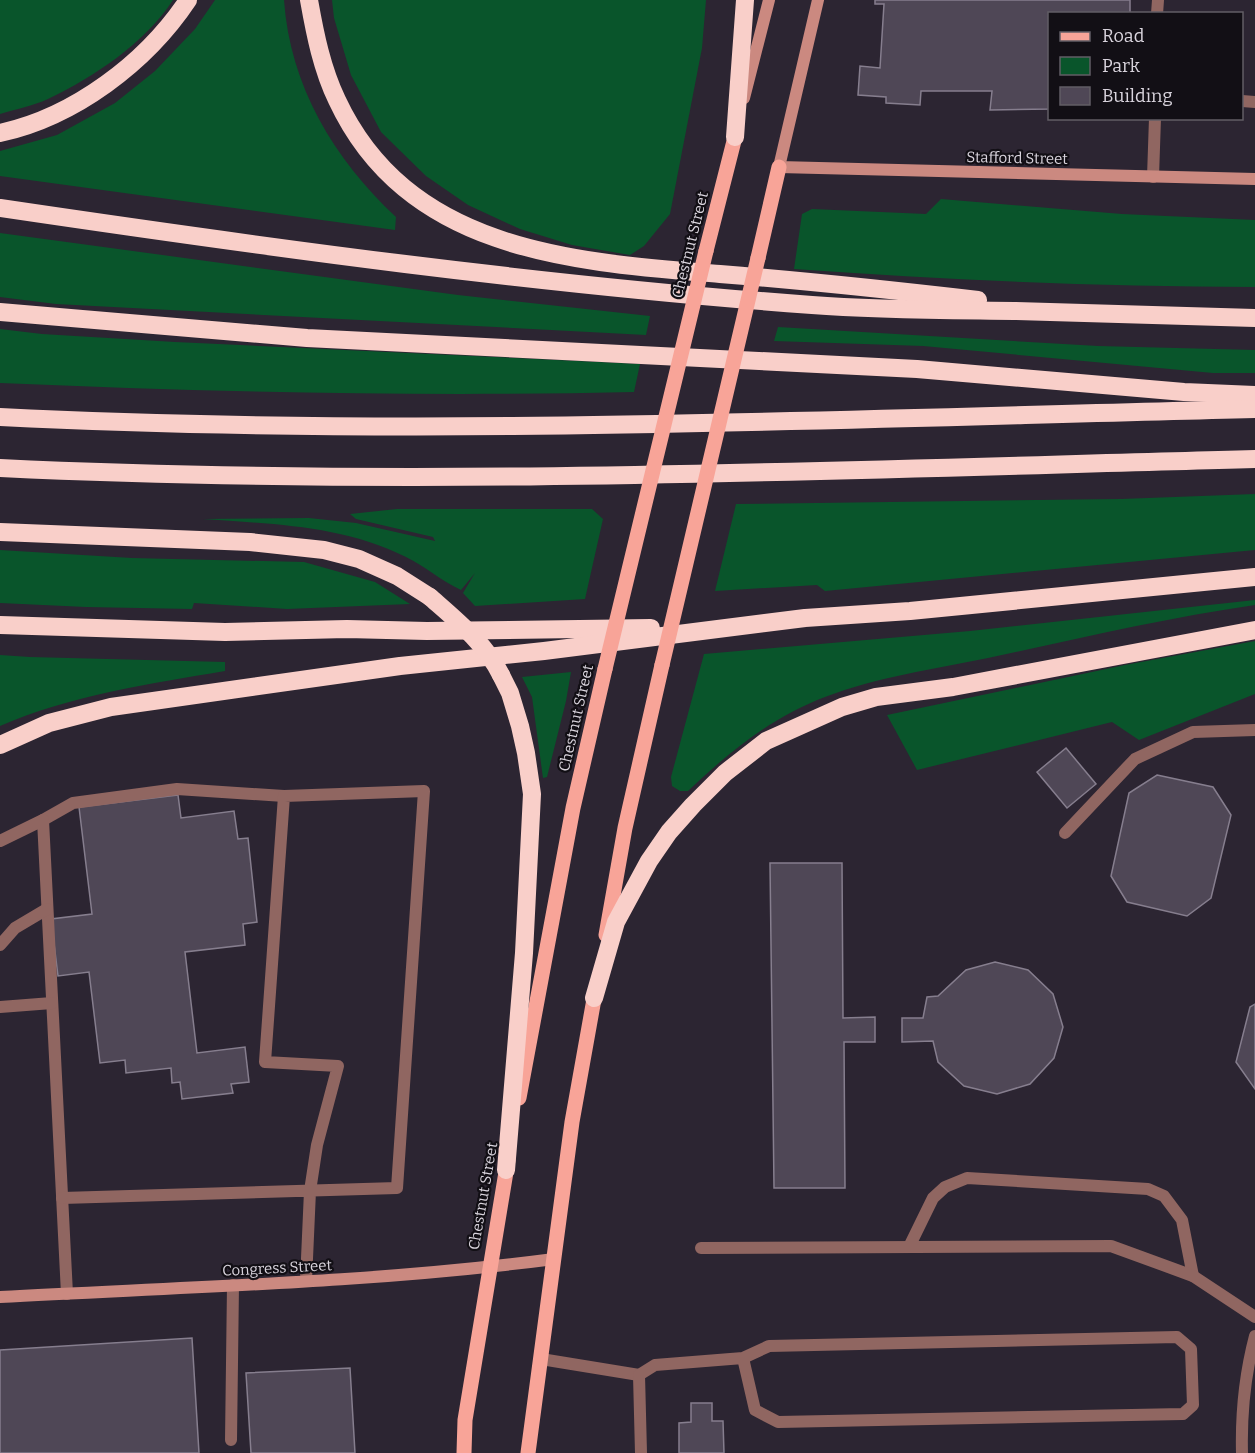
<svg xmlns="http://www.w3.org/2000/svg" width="1255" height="1453" font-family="Bitter,serif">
  <rect width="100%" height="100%" fill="#2c2532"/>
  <g fill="#09552b">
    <path d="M0 0H173C145 43 94 77 48 99 33 106 16 109 0 114Z"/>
    <path d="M215 0H284C290 86 334 159 396 217L395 230 0 176V151L57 135 115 103 155 71 195 29Z"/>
    <polygon points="332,0 706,0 702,48 670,214 644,246 630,255 572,245 520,229 468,205 426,176 381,132 351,75 334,18"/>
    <path d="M941 199 1122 214 1255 220V287C1101 287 947 280 794 269L802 214 812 209 926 214Z"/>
    <polygon points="0,233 458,295 650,316 646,335 56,304 0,297"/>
    <polygon points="778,327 1098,346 1255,350 1255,373 1213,373 923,346 774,341"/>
    <path d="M0 329 42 334 175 342 640 364 634 392C422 397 211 392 0 383Z"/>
    <polygon points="1255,494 1255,550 825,591 817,585 715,591 736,504 1121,499"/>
    <path d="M397 509H592L603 519 585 599 475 606 463 593 475 573 461 590C441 581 425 566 406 557 342 525 272 524 203 519L309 518 356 523 435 541 433 537 356 519 350 514Z"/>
    <polygon points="0,550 132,558 304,562 375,582 410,604 287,609 194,603 192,609 86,607 0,603"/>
    <path d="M1255 600V605C1165 618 1077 639 988 658 934 669 877 677 825 697 772 717 729 752 688 791H680L672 786 671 777 704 654 970 631Z"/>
    <polygon points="1255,641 1255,694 1139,740 1112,722 917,770 887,715 1125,665"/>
    <path d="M0 655 30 657 225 662V671C149 684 71 695 0 726Z"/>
    <polygon points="571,672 566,701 547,777 543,778 532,697 522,677"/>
  </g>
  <g fill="#4f4756" stroke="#867e8e" stroke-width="1.5">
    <polygon points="875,0 1130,0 1130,14 1050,14 1050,109 990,110 992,91 921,91 920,105 886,103 886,97 858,95 860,66 880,68 884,4 875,4"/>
    <polygon points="1066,748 1096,784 1067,808 1037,772"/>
    <polygon points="1157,775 1213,787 1231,815 1211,898 1187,916 1127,902 1111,876 1129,793"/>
    <polygon points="178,795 181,818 234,811 238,839 248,838 257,922 243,924 245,945 185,952 197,1053 245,1047 249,1082 231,1084 233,1093 182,1099 180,1082 172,1083 171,1068 126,1073 125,1060 100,1063 89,972 58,976 51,919 92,914 79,807"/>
    <polygon points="770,863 842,863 843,1018 875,1017 875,1042 844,1042 845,1188 774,1188"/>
    <polygon points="995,962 1028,970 1053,994 1063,1027 1054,1058 1030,1084 997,1094 964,1086 938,1062 933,1041 902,1042 902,1018 923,1018 927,997 938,996 966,970"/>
    <polygon points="1255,1004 1255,1089 1236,1062 1250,1007"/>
    <polygon points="192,1338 199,1453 0,1453 0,1350"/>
    <polygon points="350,1368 355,1453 251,1453 246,1373"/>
    <polygon points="691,1403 712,1403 712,1421 723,1421 724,1453 679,1453 679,1423 691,1422"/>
  </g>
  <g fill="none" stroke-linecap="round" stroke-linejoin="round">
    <g stroke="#906661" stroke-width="12">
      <polyline points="1157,14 1158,0"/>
      <polyline points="1242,101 1255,102"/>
      <polyline points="1153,177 1155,118"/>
      <polyline points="43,820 73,803 177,789 284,796"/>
      <polyline points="1065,833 1135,759 1193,732 1255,730"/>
      <polyline points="0,841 43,820 67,1294"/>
      <polyline points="0,945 15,928 47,909"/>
      <polyline points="0,1007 52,1003"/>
      <polyline points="62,1198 397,1188 424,791 284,796 265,1062 338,1066 317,1145 310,1191 306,1281"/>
      <polyline points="909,1247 933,1198 945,1187 967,1178 1148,1189 1164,1196 1182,1220 1193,1276"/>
      <polyline points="701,1248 1111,1246 1193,1276 1255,1317"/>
      <polyline points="541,1359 639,1375"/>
      <polyline points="231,1440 233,1285"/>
      <polyline points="641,1453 639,1375 655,1365 743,1358 769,1346 1177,1337 1191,1349 1193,1405 1183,1414 778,1422 755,1410 743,1358"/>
    </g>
    <path stroke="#906661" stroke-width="12" d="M1242 1453C1241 1414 1245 1374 1255 1336"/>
    <g stroke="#cb8980" stroke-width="12">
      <polyline points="818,0 779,167 1255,179"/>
      <polyline points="744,98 769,0"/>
      <path d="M0 1297C185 1287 370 1283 554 1259"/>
    </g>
    <g stroke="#f8a498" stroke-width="15">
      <polyline points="706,251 735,137"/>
      <polyline points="758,258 779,167"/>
      <polyline points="606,935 625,828 662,665"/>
      <polyline points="519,1098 573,808 605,669"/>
      <polyline points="464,1453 465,1420 508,1160"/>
      <polyline points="528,1453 572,1122 596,988"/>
    </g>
    <g stroke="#f9cfc9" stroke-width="18">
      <path d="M309 0C315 34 322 69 337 100 408 252 574 262 720 274 806 281 892 290 978 300"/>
      <path d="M0 133C74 117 146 63 188 0"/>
      <polyline points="735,137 745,0"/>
      <path d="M0 208C270 248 540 285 812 305 879 310 947 310 1014 311 1095 313 1175 316 1255 318"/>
      <polyline points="0,312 307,338 917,369 1184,392 1255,395"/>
      <path d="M0 417C418 438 837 419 1255 409"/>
      <path d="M0 468C418 488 837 470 1255 459"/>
      <polyline points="0,532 250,542 324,550 359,559 397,576 430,597"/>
      <polyline points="0,625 225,632 347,629 427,631 651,628"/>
      <polyline points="501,675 510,693 520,726 526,753 532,794 524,953 506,1170"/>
      <polyline points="0,745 49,723 111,707 400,666 544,651 805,618 910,611 1255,577"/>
      <polyline points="594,998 616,922 649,861 669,832 693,805 725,773 766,741 842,707 876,697 953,687 1255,630"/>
    </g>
    <g stroke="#f8a498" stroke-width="15">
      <polyline points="662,665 758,258"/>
      <polyline points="605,669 706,251"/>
    </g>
    <path stroke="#f9cfc9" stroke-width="18" d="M430 597C455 619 486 644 501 675"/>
  </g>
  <g text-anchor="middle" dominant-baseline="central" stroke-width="4.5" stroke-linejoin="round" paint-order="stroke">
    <g font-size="15" fill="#d9d4dd" stroke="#120f15">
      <text transform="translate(1017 158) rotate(1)">Stafford Street</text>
      <text transform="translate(690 245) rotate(-76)">Chestnut Street</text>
      <text transform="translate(576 718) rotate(-77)">Chestnut Street</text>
      <text transform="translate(483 1196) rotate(-80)">Chestnut Street</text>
      <text transform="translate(277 1268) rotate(-3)">Congress Street</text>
    </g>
  </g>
  <rect x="1048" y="12" width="195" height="108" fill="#120f15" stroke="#625e65" stroke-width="1.5"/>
  <rect x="1060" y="32" width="30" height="9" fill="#f8a498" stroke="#625e65" stroke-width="1.5"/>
  <text x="1102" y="42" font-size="18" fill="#d9d4dd">Road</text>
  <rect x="1060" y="57" width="30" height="18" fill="#09552b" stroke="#625e65" stroke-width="1.5"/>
  <text x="1102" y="72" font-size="18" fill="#d9d4dd">Park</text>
  <rect x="1060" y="87" width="30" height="18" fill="#4f4756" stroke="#625e65" stroke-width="1.5"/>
  <text x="1102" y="102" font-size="18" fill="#d9d4dd">Building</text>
</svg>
